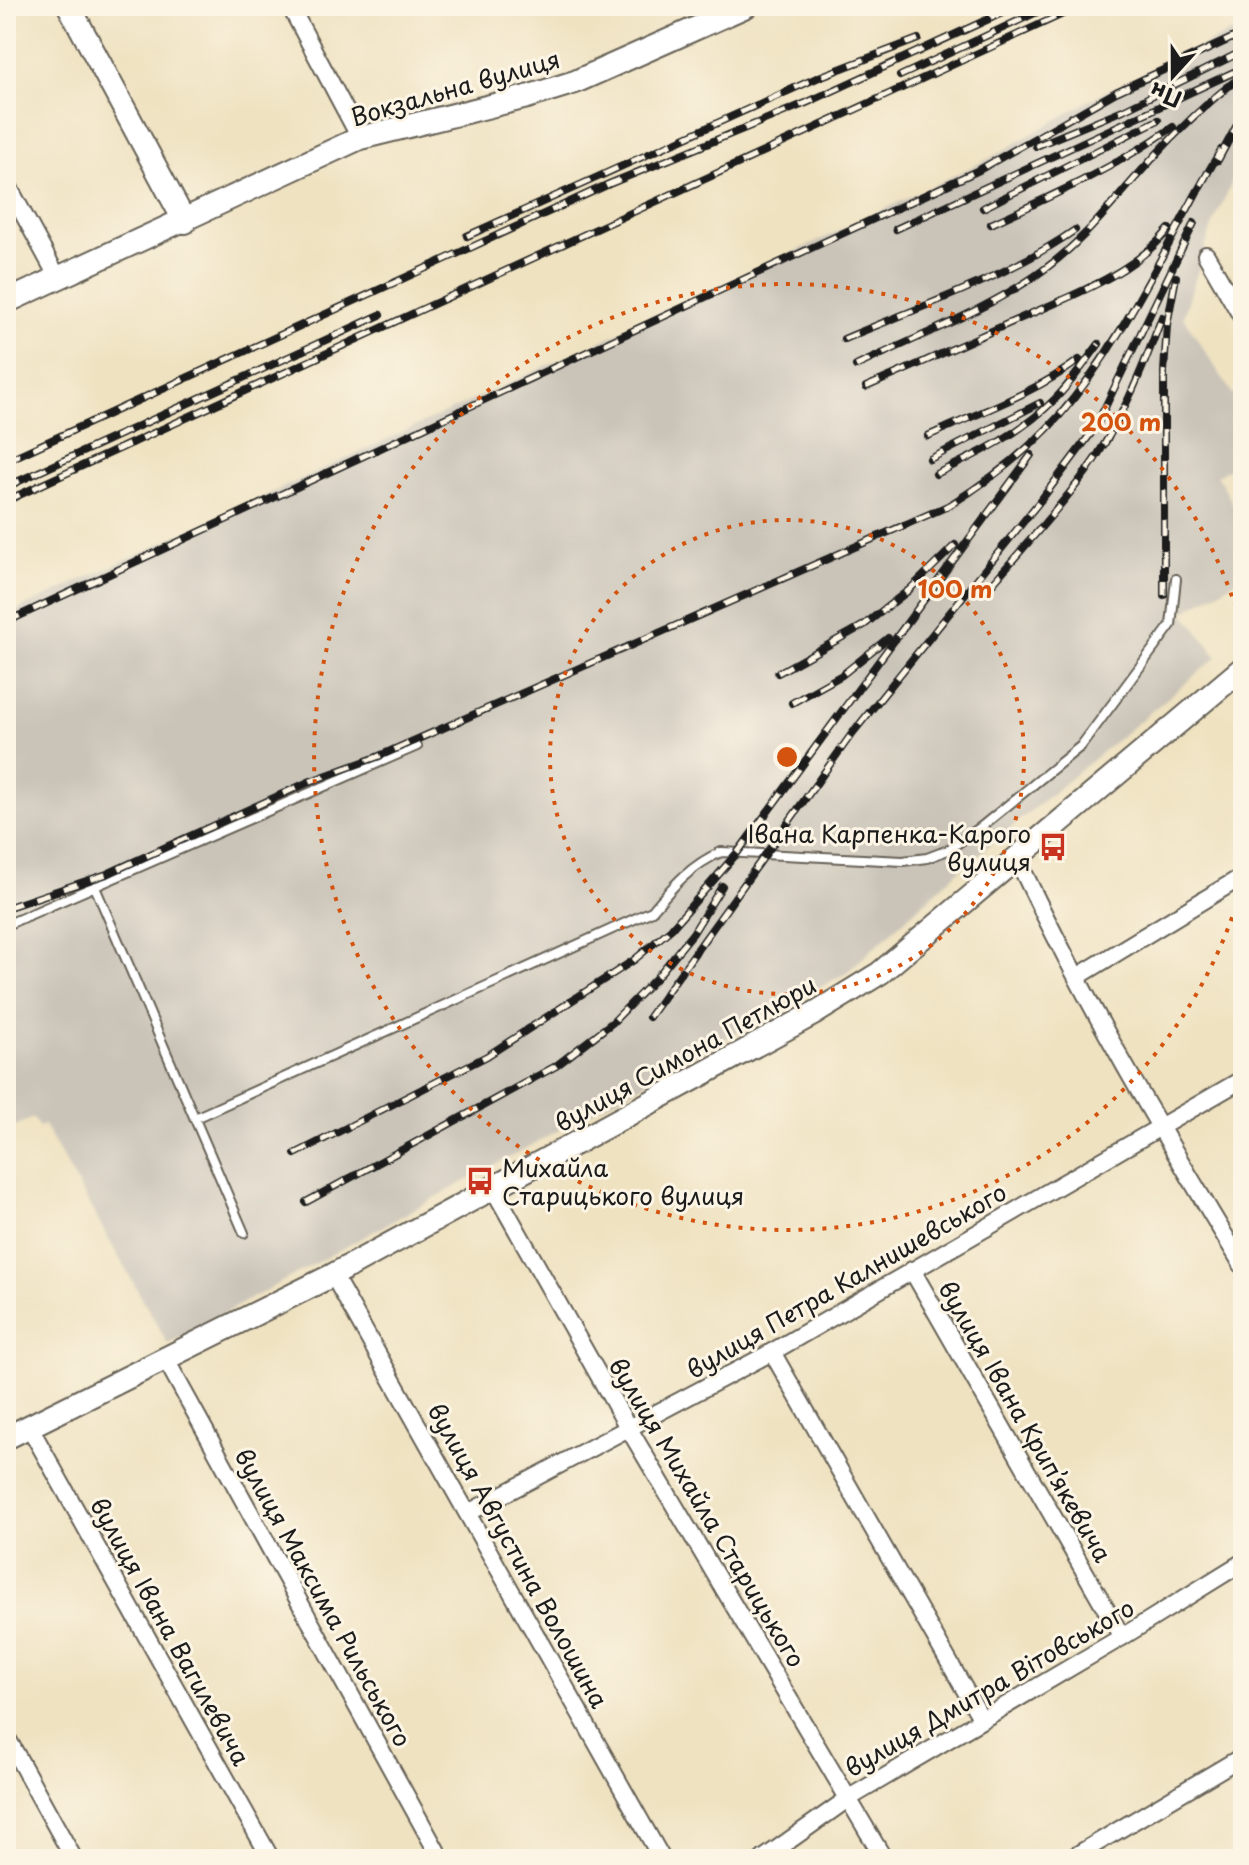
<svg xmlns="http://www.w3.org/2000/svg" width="1249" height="1865" font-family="'Playpen Sans',sans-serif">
  <rect width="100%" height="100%" fill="#fcf5e5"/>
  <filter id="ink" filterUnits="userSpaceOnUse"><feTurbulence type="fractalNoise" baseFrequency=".0125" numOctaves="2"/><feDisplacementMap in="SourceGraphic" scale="16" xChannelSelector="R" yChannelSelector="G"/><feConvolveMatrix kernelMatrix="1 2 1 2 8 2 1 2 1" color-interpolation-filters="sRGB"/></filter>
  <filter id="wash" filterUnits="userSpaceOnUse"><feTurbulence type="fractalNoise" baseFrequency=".006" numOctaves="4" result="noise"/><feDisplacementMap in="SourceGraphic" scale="32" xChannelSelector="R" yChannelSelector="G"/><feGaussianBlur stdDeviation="1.8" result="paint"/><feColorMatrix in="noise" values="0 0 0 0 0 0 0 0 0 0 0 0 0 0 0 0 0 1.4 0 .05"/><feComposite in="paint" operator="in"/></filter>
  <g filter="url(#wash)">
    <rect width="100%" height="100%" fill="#efe2c1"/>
    <polygon fill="#c9c3b8" points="1243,27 1243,157 1211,229 1183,317 1243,410 1243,461 1217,475 1243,522 1243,577 1184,612 1217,657 964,866 846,973 168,1344 44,1125 39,1127 33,1118 6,1130 6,615 829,236 992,157 1106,91"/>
  </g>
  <g filter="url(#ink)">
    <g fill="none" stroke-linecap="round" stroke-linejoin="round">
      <defs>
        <g id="lane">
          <polyline points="95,887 244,1233"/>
          <polyline points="6,925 417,746"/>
          <path d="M195 1118 652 911C673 886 691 865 721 852L903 861 927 858 948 850 981 827 1081 746 1171 625 1176 579"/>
        </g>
        <g id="street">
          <polyline points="290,6 360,138"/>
          <polyline points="6,182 58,278"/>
          <polyline points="1206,255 1243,319"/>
          <path d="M1016 856C1082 998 1162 1132 1243 1266"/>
          <polyline points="1077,977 1243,876"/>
          <polyline points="493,1188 629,1429 884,1859"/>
          <polyline points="912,1270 1122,1637"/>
          <polyline points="333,1275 662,1859"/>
          <polyline points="772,1352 981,1718"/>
          <polyline points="165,1358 441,1859"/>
          <polyline points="29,1426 271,1859"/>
          <polyline points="468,1513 772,1352 1243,1079"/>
          <polyline points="6,1736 74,1859"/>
          <polyline points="763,1859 849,1798 1122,1637 1243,1562"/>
          <polyline points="1070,1859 1243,1756"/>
        </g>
        <g id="secondary">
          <polyline points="69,6 185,222"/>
          <polyline points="6,302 360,138 527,97 575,82 746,6"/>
          <polyline points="6,1438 333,1275 815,1013 880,973 1243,668"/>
        </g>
      </defs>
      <use href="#lane" stroke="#666156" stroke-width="12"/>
      <use href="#street" stroke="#666156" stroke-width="20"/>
      <use href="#secondary" stroke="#666156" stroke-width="26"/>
      <use href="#lane" stroke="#fff" stroke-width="8"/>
      <use href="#street" stroke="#fff" stroke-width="16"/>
      <use href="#secondary" stroke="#fff" stroke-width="22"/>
      <defs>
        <g id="rail">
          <polyline points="900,76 1050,6"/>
          <polyline points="1036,146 1123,110 1243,51"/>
          <polyline points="1218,160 1243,114"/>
          <polyline points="983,208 1158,120"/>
          <path d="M991 224C1054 195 1116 167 1173 127"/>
          <polyline points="896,229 1234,72"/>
          <polyline points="467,236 819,77 918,39"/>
          <path d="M844 339C921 306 1006 278 1075 230"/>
          <path d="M856 366C914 338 992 308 1042 271 1084 241 1111 204 1145 167 1175 133 1207 102 1243 75"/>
          <path d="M866 387C915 366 963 344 1012 322 1065 298 1132 276 1169 229"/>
          <path d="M928 436C978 413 1035 393 1079 360"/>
          <polyline points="930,459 1040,403"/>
          <polyline points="6,461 609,184 806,103 1017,6"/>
          <path d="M936 474C980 453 1022 433 1056 398 1072 382 1085 362 1099 344"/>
          <polyline points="6,487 380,315"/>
          <polyline points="6,501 1080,6"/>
          <path d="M991 585C1023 548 1057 511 1086 472 1120 425 1142 371 1162 317"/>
          <polyline points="1164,595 1164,372 1167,325 1176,277"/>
          <polyline points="6,622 979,170 1116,92 1243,33"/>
          <polyline points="778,673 864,625 909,590 955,545"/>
          <polyline points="792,703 842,675 888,638"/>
          <path d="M6 908 107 874 311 781 377 757 950 505C990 480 1027 452 1059 416 1127 338 1168 238 1221 150"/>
          <polyline points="649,1017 851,735 1044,496 1095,428 1194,223"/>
          <polyline points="295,1154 487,1056 634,960 671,929 738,852 1031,455"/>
          <polyline points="306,1202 556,1066 613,1022 657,977 693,933 722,886"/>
        </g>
      </defs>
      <use href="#rail" stroke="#1c1c1c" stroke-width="8"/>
      <use href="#rail" stroke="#fcf5e5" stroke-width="5" stroke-dasharray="15" stroke-linecap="butt"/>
    </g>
  </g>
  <g fill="none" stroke="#d4530e" stroke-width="4" stroke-dasharray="4 8">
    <circle cx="787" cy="757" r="237"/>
    <path d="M1243 883A473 473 0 1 1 1243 631"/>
  </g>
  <defs>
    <symbol id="bus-bare" viewBox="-9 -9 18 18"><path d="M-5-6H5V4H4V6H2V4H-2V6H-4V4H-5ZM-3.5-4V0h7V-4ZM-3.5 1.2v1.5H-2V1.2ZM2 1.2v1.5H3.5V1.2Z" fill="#c8321e" stroke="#fcf5e5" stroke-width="2.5" paint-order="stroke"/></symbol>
  </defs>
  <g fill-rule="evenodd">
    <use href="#bus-bare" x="1033" y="827" width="40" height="40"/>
    <use href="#bus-bare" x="460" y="1161" width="40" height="40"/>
  </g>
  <g text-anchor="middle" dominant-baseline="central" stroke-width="6" stroke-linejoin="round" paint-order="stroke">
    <g font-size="24" fill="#1c1c1c" stroke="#fcf5e5">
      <text transform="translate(455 87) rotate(-16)">Вокзальна вулиця</text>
      <text transform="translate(685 1053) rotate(-29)">вулиця Симона Петлюри</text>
      <text transform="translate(846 1280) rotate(-30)">вулиця Петра Калнишевського</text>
      <text transform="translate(1026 1421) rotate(60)">вулиця Івана Крипʼякевича</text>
      <text transform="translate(708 1512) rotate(59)">вулиця Михайла Старицького</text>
      <text transform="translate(519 1555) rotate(61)">вулиця Августина Волошина</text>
      <text transform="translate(324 1597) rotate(61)">вулиця Максима Рильського</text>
      <text transform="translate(171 1631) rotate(61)">вулиця Івана Вагилевича</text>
      <text transform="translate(989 1687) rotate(-30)">вулиця Дмитра Вітовського</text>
    </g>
    <g font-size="24" fill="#1c1c1c" stroke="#fcf5e5" text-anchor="end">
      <text x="1031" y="833">Івана Карпенка-Карого<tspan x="1031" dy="28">вулиця</tspan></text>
      <text x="502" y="1167" text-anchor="start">Михайла<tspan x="502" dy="28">Старицького вулиця</tspan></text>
    </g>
  </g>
  <circle cx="787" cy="757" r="12" fill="#d4530e" stroke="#fcf5e5" stroke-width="4"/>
  <g font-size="24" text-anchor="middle" font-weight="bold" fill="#d4530e" stroke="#fcf5e5" stroke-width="6" stroke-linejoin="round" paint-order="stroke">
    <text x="1121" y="431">200 m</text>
    <text x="955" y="598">100 m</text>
  </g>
  <rect width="1249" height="1865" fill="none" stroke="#fcf5e5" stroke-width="32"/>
  <g transform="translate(1173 76) rotate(201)" stroke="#fcf5e5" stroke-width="6" paint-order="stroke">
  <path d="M0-6L14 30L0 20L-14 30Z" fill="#1c1c1c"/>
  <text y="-12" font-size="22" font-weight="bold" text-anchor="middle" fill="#1c1c1c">Пн</text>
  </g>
</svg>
